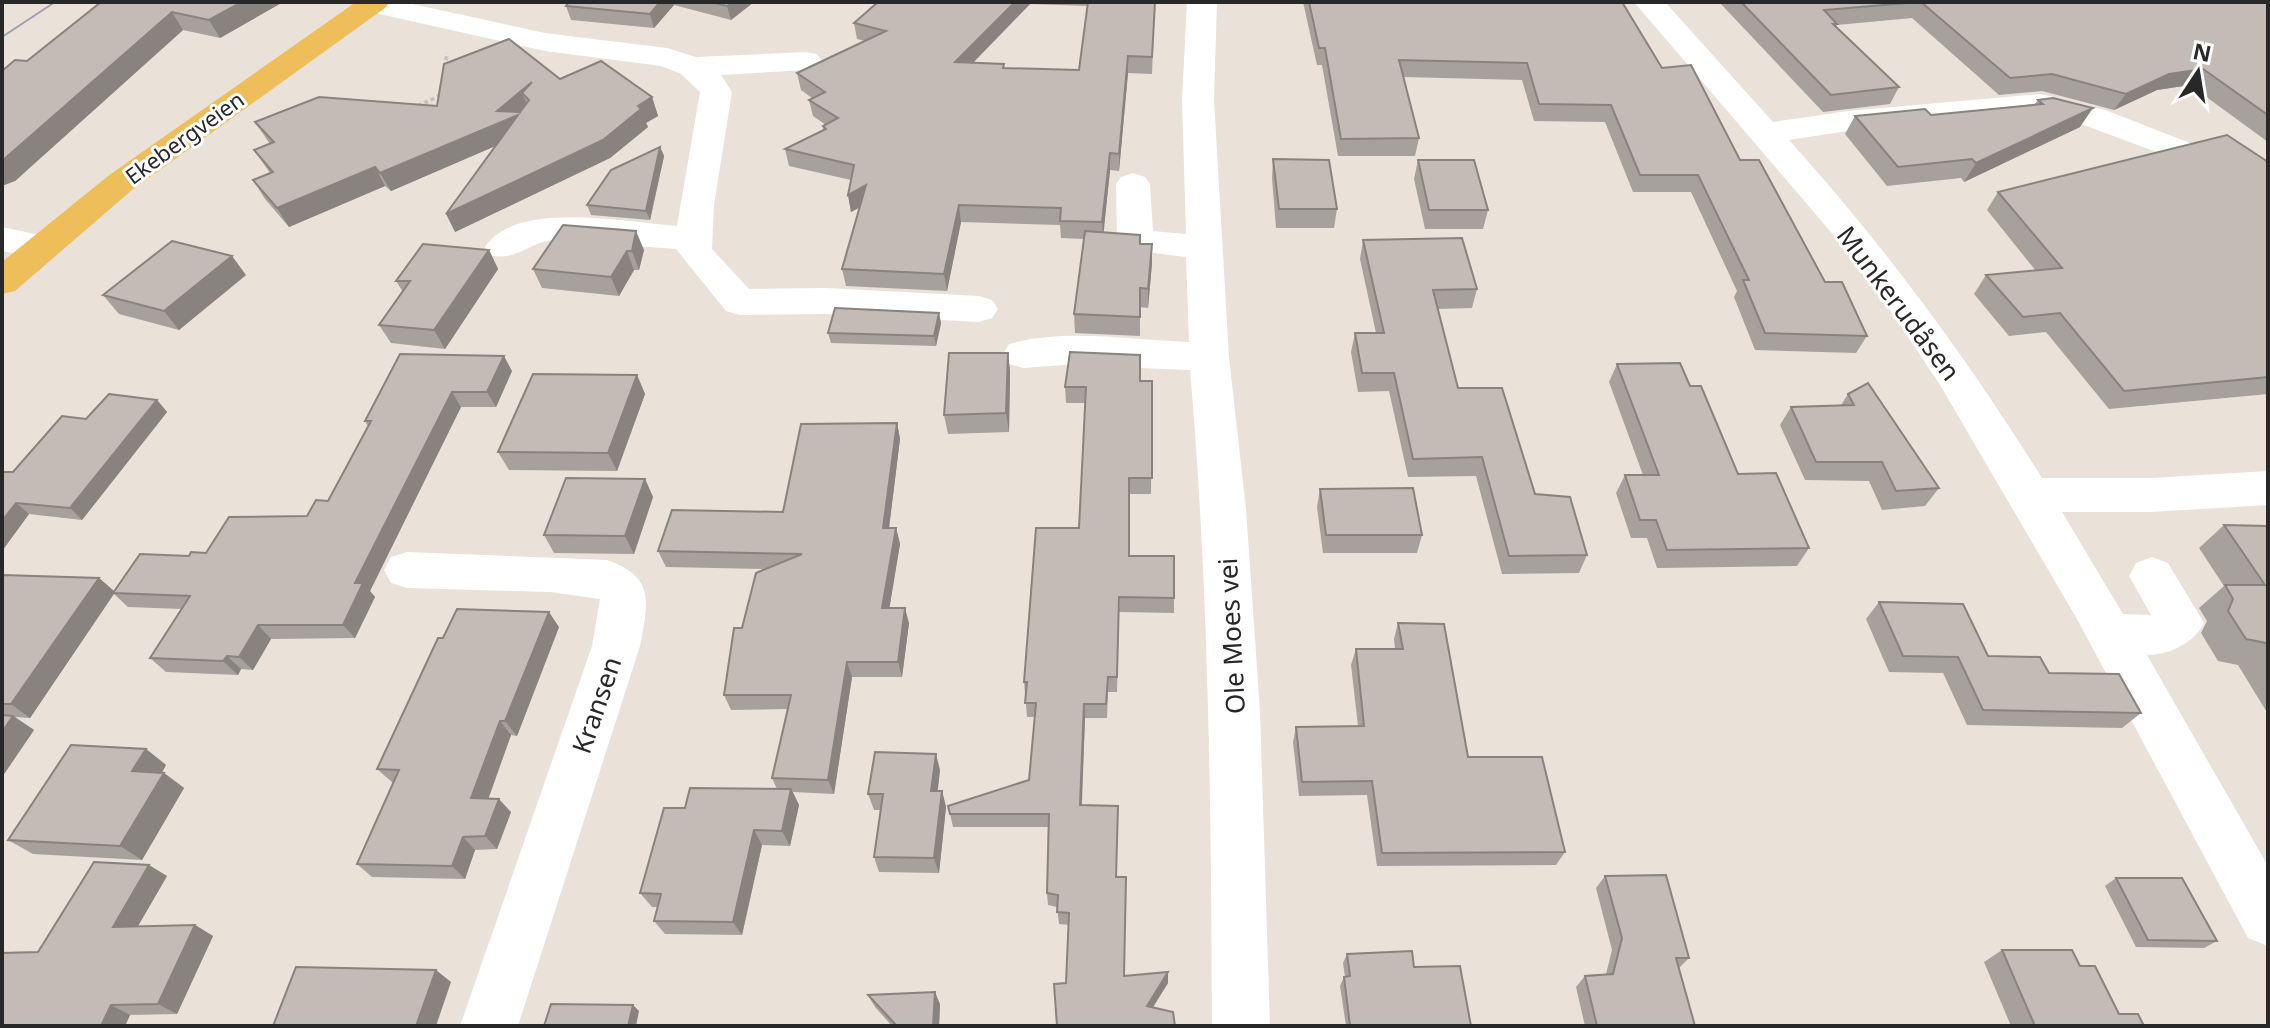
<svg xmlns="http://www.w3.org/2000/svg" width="2270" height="1028" font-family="'Noto Sans',sans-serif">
  <rect width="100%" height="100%" fill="#eae1d9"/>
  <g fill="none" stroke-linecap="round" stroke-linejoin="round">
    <g stroke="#c3c3c3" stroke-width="4" stroke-dasharray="4 3" stroke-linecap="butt">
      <polyline points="444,74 447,53"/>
      <polyline points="418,106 441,95"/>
    </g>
    <g fill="#fff" fill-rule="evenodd">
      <path d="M359 2H403L545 33 667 48 696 57 806 52 817 54 822 61 817 68 806 70 721 75 732 92 714 205 712 249 749 289 826 288 979 296 992 300 998 309 992 318 979 322 826 314 739 315 726 311 676 249 552 240C528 243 515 262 490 255L485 247C516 199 628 223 677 226L700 92 681 74 661 66 545 51 362 10Z"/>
      <path d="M1187 2H1217L1214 100 1229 357 1246 509 1260 711 1270 1026H1212C1211 807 1209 589 1190 370L1063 365 1023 368 1009 364 1003 354 1009 344C1065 328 1131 340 1189 342L1186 257 1122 249 1117 241 1116 184 1121 177 1133 173 1145 177 1150 184 1153 231 1186 234 1182 100Z"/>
      <path d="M1634 2H1665L1773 122 1848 111 2041 94 2105 110 2190 143 2195 150 2190 157 2178 160 2081 124 2041 114 1848 131 1789 140C1884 245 1967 358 2042 478H2151L2268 471V505L2151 512H2062L2123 614 2151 615 2129 576 2136 563 2152 557 2168 563 2204 623C2194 643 2169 655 2147 655L2268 866V946L2248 938 2077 619 1940 385 1890 310 1830 231Z"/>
      <polygon points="2,227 54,238 59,246 54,254 41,258 2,251"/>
      <path d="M407 552 607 560C656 577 648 603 640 646L518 1026H460L592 646 600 599 550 592 407 588 391 583 384 570 391 557Z"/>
    </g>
    <polygon fill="#eebe5b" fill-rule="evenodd" points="356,2 390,2 385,8 132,190 15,291 2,294 2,262 108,176"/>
    <polyline stroke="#9ca1b2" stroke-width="2" points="2,37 55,2"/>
  </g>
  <g fill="#a7a19d" fill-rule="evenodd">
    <polygon points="98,2 283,2 220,38 183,30 15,181 27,61 99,4"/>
    <polygon points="569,2 754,2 731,20 674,5 654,28 571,20 566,6"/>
    <path d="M878 2H1155L1152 74 1128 73 1119 171 1110 170 1103 233 1140 244 1152 263 1148 308 1140 307V336L1075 333 1074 314 1084 239 1061 238 1060 225 961 222 947 291 846 286 842 269 859 208 851 212 848 195 851 180 789 166 785 149 823 130V126L826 125 813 116 809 100 812 98 801 90 797 73 865 41 857 39 854 23ZM1030 4 1088 6 1079 70 1004 68V64L973 63Z"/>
    <polygon points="1303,2 1622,2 1662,68 1740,160 1825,282 1867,336 1856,353 1755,350 1734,297 1737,291 1691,192 1633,192 1605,122 1534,121 1522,80 1404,77 1419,138 1415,156 1338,156 1322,65 1317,65"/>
    <polygon points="1719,2 2268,2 2268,142 2190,85 2157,90 2114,110 2042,91 1999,95 1912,18 1837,25 1836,26 1899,87 1890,104 1823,112"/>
    <polygon points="560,79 652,97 658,116 646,123 648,127 610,158 455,232 495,146 391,191 385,186 289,227 265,199 253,180 270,173 254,150 270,144 255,122 437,106"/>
    <polygon points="2038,100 2080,127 1964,182 1961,178 1887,186 1845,134 1855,116 1931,115 2035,104"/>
    <polygon points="660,147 664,156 650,220 591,215 587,205"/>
    <polygon points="1273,159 1337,209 1334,228 1276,228 1272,178"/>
    <polygon points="1418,160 1488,210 1483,229 1425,229 1414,179"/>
    <polygon points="2268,162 2268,394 2109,409 2046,332 2009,336 1974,294 1986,275 2036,271 1987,210 1998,192"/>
    <polygon points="563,225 644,250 639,270 634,270 619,296 542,288 533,269"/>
    <polygon points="1363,240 1477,289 1472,308 1437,309 1458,388 1535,494 1587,555 1579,573 1502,574 1476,476 1408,477 1389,391 1358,392 1351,352 1355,333 1376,333 1360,259"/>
    <polygon points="489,250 498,269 445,349 391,343 379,325 403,292 396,281"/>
    <polygon points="246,275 179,330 119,314 103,295"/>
    <polygon points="941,323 936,346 831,343 828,333"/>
    <polygon points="1008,353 1010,372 1009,432 948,434 944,415"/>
    <polygon points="1617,364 1690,386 1738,474 1809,548 1797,566 1657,568 1647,538 1631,538 1616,493 1625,475 1643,475 1609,382"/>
    <polygon points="512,371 496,407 461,407 370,591 375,597 355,638 271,639 253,670 241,669 238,675 166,672 150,658 182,609 128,607 114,594 30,718 15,717 34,730 2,777 2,575 99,578 114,591 189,556 206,553 307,516 328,501 368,426 365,421"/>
    <polygon points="637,375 645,394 617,471 509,470 498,452"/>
    <polygon points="1140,381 1152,381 1151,494 1129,494 1129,556 1174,598 1174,613 1119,612 1117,692 1108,692 1107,718 1085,718 1082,805 1118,806 1116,877 1125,976 1168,983 1152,1007 1175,1026 1066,983 1069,925 1059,924 1057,907 1048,905 1047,893 1048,827 953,827 950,814 1029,780 1035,717 1027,717 1024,682 1079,528 1086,403 1066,403 1065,387"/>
    <polygon points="1848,394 1939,488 1925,506 1882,510 1869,481 1805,480 1780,425 1791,407 1841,405"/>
    <polygon points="157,400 167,412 82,520 29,514 2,551 2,472 13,472 86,419"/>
    <polygon points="897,423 900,439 889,528 896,528 900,544 889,608 909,623 902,677 852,677 834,794 793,792 799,805 790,846 762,845 742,935 665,934 654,921 658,907 652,907 640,893 685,808 777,789 772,778 787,709 731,710 724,695 742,628 766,569 666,567 658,551 783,512"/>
    <polygon points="645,479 653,497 634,554 554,553 544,535"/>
    <polygon points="1320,489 1422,535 1417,553 1323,553 1317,507"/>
    <polygon points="2224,525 2268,526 2268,714 2238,665 2218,661 2201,633 2207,621 2199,608 2224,586 2199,548"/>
    <polygon points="1879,602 1988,656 2049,673 2141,713 2122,728 1967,725 1943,673 1889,672 1866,619"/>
    <polygon points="1398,623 1468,757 1565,852 1556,865 1377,866 1367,795 1299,796 1293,742 1296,727 1358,726 1351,665 1356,649 1395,649 1394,639"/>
    <polygon points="559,627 517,736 511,735 488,799 511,812 497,849 475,850 465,879 372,877 357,864 393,783 377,769"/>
    <polygon points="146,749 166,765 162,773 164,773 184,788 142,860 33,854 8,840"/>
    <polygon points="940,770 937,791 942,791 946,807 939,873 879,872 874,857 881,810 874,810 868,794"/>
    <polygon points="167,876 138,926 195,925 213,936 177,1014 130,1015 125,1026 38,952"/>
    <polygon points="1605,876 1689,958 1679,968 1695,1026 1585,1026 1576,987 1585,976 1606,974 1612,950 1596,888"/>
    <polygon points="2116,878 2217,941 2204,948 2136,947 2105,886"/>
    <polygon points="2002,950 2080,966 2119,1014 2144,1026 2011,1026 1984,962"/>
    <polygon points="1347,954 1414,967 1471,1026 1346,1026 1340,986 1344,977 1345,977 1343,963"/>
    <polygon points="868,995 940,1004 939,1026 892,1026 875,1007"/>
  </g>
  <g fill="#88837f">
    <polygon points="242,2 283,2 220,38 209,20"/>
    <polygon points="660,2 673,2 674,5 654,28 650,14"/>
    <polygon points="733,2 754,2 731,20 727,6"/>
    <polygon points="1015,2 1030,2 1030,4 957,79 955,62"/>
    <polygon points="172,12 183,30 15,181 2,186 2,161"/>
    <polygon points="1128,56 1128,73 1119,171 1119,154"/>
    <polygon points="2203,69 2190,85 2157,90 2114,110 2126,94 2169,74"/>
    <polygon points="532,82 529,100 522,93 529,109 526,133 391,191 380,173 497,111"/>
    <polygon points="652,97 658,116 646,123 648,127 610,158 455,232 446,214"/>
    <polygon points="2093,108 2080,127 1964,182 1976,163"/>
    <polygon points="660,147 664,156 650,220 646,211"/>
    <polygon points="1110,153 1110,170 1103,239 1102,222"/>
    <polygon points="375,167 385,186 289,227 277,208"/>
    <polygon points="866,185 869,202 851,212 848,195"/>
    <polygon points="959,205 961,222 947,291 944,274"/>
    <polygon points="636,231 644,250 639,270 632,251"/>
    <polygon points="1152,244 1152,263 1148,308 1148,289"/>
    <polygon points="489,250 498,269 445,349 434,330"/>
    <polygon points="627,251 634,270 619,296 611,277"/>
    <polygon points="232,256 246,275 179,330 164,311"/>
    <polygon points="939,313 941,323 936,346 934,336"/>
    <polygon points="1008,353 1010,372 1009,432 1006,413"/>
    <polygon points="504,356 512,371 496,407 487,392"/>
    <polygon points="637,375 645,394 617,471 608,453"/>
    <polygon points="452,392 461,407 370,591 375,597 355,638 343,625 355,583"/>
    <polygon points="157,400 167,412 82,520 70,508"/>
    <polygon points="897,423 900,439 887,544 883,528"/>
    <polygon points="645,479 653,497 634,554 625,536"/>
    <polygon points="16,503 29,514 2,551 2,521"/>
    <polygon points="896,528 900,544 887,623 882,608"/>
    <polygon points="99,578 115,592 30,718 11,704"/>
    <polygon points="905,608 909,623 902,677 898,662"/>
    <polygon points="549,612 559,627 517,736 505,721"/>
    <polygon points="258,625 271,639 253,670 239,657"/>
    <polygon points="227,656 241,669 238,675 223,661"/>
    <polygon points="847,662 852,677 834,794 828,780"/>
    <polygon points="1084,704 1085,718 1081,818 1080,805"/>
    <polygon points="13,716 34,730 2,777 2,732"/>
    <polygon points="500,721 511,735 484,811 471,798"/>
    <polygon points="146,749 166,765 153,786 132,771"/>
    <polygon points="936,754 940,770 936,807 931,791"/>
    <polygon points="164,773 184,788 142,860 120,846"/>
    <polygon points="791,789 799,805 790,846 782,831"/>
    <polygon points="942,791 946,807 939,873 934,858"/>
    <polygon points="499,799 511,812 497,849 485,836"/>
    <polygon points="754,830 762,845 742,935 733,922"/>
    <polygon points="463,837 475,850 465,879 452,866"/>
    <polygon points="149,865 167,876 131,938 113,927"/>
    <polygon points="195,925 213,936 177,1014 158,1004"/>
    <polygon points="436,970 451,982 436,1026 416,1026"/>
    <polygon points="1168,972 1168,983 1147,1017 1147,1006"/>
    <polygon points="935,992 940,1004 939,1026 933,1026"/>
    <polygon points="111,1005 130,1015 125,1026 101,1026"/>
    <polygon points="633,1005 639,1011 636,1026 628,1026"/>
  </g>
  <g fill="#c2bbb6" stroke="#88837f" stroke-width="2" fill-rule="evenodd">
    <polygon points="101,2 242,2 209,20 172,12 2,161 2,71 15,60 27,61"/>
    <polygon points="569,2 660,2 650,14 566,6"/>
    <polygon points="711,2 733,2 727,6"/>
    <polygon points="878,2 1015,2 955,62 1004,64 1003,68 1079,70 1088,2 1155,2 1152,57 1128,56 1119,154 1110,153 1102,222 1060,221 1061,208 959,205 944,274 842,269 866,185 848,195 854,165 785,149 826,129 823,126 838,118 809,100 825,92 797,73 886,31 854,23"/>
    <polygon points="1309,2 1622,2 1662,68 1691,65 1740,160 1759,160 1825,282 1842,282 1867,336 1765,333 1743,280 1749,280 1698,175 1640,175 1611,105 1539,104 1527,63 1399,60 1419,138 1341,139 1325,48 1319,48"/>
    <polygon points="1741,2 1919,2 1824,10 1837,24 1833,24 1899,87 1831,95"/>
    <polygon points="1921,2 2268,2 2268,115 2203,69 2169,74 2126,94 2052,74 2010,78"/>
    <path d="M509 39 560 79 601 61 652 97 638 106 641 109 603 140 446 214 518 115 380 173 375 167 277 208 253 180 273 172 254 150 274 142 255 122 319 97 437 106 444 64ZM532 82 522 93 529 100 520 112 497 111Z"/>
    <polygon points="2053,98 2093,108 1976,163 1972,159 1898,167 1855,116 1925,109 1931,115 2043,104 2038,100"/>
    <polygon points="2227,135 2268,162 2268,377 2124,391 2060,313 2023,317 1986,275 2062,268 1998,192"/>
    <polygon points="660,147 646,211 587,205 611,170"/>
    <polygon points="1273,159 1329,160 1337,209 1279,209"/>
    <polygon points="1418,160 1474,160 1488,210 1429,210"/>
    <polygon points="563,225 636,231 632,251 627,251 611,277 533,269"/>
    <polygon points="1085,231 1140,235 1140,244 1152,244 1148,289 1140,288 1140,317 1074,314"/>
    <polygon points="1462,238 1477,289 1433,290 1458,388 1502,388 1535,494 1570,497 1587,555 1509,556 1482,457 1413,459 1394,373 1362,373 1355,333 1384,333 1363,240"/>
    <polygon points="172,241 232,256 164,311 103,295"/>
    <polygon points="423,244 489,250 434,330 379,325 410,281 396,281"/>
    <polygon points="835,308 939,313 934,336 828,333"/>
    <polygon points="1070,352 1140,355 1140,381 1152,381 1152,478 1129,478 1129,556 1174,556 1174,598 1119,597 1117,677 1108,677 1106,704 1084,704 1080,805 1118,806 1116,877 1126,877 1124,976 1168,972 1147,1006 1173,1012 1175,1026 1057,1026 1054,984 1066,983 1069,913 1057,912 1058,895 1047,893 1049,814 950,814 948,806 1029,780 1036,703 1025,703 1027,682 1024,682 1036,528 1079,528 1086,387 1065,387"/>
    <polygon points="949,353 1008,353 1006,413 944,415"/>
    <polygon points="400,354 504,356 487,392 452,392 355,583 363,583 343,625 258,625 239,657 227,656 223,661 150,658 190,596 113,593 140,554 189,556 191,552 206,553 229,517 307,516 316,500 328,501 371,421 365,421"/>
    <polygon points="1680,363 1690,386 1701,386 1738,474 1776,473 1809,548 1667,550 1656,520 1640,520 1625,475 1659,475 1617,364"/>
    <polygon points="533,374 637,375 608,453 498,452"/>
    <polygon points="1868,383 1939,488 1896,491 1882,462 1816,462 1791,407 1854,405 1848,394"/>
    <polygon points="109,394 157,400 70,508 16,503 2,521 2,472 13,472 62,416 86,419"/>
    <polygon points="897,423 883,528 896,528 882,608 905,608 898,662 847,662 828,780 772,778 791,695 724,695 734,628 742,628 756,573 802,554 658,551 672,510 783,512 801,424"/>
    <polygon points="566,478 645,479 625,536 544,535"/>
    <polygon points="1413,488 1422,535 1326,535 1320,489"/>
    <polygon points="2224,525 2268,526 2268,646 2266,643 2246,639 2228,611 2233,599 2225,585 2265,585"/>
    <polygon points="2,575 99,578 11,704 2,704"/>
    <polygon points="1879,602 1963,604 1988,656 2040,657 2049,673 2119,674 2141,713 1983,710 1958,657 1903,656"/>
    <polygon points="457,609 549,612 505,721 500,721 471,798 499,799 485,836 463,837 452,866 357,864 399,770 377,769 438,638 443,638"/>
    <polygon points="1398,623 1444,624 1468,757 1542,757 1565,852 1382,853 1372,781 1302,782 1296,727 1364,726 1356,649 1403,649"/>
    <polygon points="2,715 13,716 2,732"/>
    <polygon points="71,745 146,749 132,771 164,773 120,846 8,840"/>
    <polygon points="875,752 936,754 931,791 942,791 934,858 874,857 883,794 868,794"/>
    <polygon points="690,788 791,789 782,831 754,830 733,922 654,921 661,894 640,893 664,808 685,808"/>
    <polygon points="94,862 149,865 113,927 195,925 158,1004 111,1005 101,1026 2,1026 2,953 38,952"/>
    <polygon points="1666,875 1689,958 1676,958 1695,1026 1597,1026 1585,976 1613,974 1622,938 1605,876"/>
    <polygon points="2116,878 2182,878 2217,941 2148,940"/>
    <polygon points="2002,950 2072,950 2080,966 2095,966 2119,1014 2138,1014 2144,1026 2035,1026"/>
    <polygon points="1412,951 1414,967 1460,966 1471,1026 1350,1026 1344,977 1350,976 1347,954"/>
    <polygon points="296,967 436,970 416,1026 273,1026"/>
    <polygon points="935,992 933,1026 897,1026 868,995"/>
    <polygon points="551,1004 633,1005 628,1026 544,1026"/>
  </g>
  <g text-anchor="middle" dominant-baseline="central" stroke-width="6" stroke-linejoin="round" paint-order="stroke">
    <g font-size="22" fill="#282828" stroke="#fff">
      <text transform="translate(184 137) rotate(-36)">Ekebergveien</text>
    </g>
    <g font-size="26" fill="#282828" stroke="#fff">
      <text transform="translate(1899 303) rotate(53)">Munkerudåsen</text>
      <text transform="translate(1231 636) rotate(-93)">Ole Moes vei</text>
      <text transform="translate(596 705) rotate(-71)">Kransen</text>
    </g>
  </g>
  <rect width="2270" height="1028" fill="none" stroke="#282828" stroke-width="8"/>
  <g transform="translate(2198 72) rotate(12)" stroke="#ffffff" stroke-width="6" paint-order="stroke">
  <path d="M0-6L14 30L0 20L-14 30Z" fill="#282828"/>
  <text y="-12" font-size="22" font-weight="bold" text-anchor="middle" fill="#282828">N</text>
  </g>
</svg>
